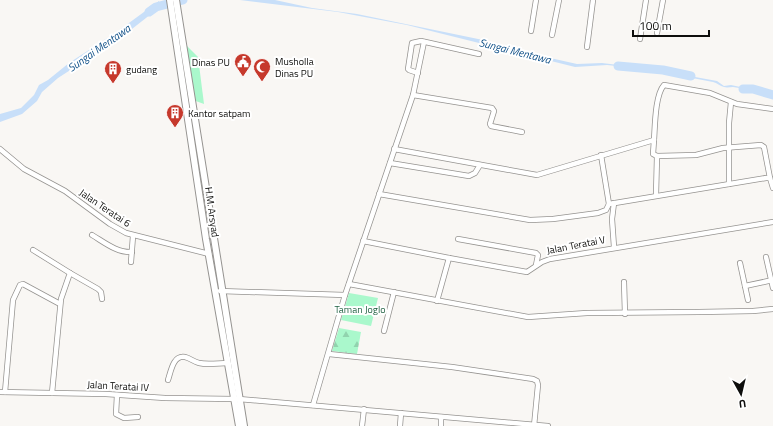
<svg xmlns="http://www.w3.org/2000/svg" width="773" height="426" font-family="'Titillium Web',sans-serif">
  <defs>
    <pattern id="forest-firs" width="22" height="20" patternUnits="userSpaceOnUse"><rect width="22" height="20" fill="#aaf8cc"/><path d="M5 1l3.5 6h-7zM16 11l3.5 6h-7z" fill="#91d3ae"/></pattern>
  </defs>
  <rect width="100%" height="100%" fill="#f9f7f4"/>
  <g fill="#aaf8cc">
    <polygon points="185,44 198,57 204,104 193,100"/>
    <polygon points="349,293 378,298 371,326 341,320"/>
  </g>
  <polygon fill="url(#forest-firs)" points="339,328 361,332 357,354 332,351"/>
  <g fill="#c8dff9">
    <path d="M240 0H275L312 8 357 14 483 40 497 46 577 64 602 63 659 70 663 69 673 73 717 81 724 86 731 85 773 94V96C760 92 747 89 733 87 730 87 727 88 724 87 720 86 717 83 713 82L645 69 607 65 575 67 407 25 338 12Z"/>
    <polygon points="159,1 160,7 123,36 58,78 42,92 37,101 22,114 0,122 0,114 21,108 34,95 39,85 48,80 69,63 118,31"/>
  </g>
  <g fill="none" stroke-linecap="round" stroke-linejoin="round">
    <g stroke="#c8dff9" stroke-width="9">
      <polyline points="149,12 156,7 183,0"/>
      <polyline points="618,66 663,70 691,76"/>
      <polyline points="743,89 753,89 773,95"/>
    </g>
    <defs>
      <g id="minor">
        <polyline points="531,31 536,0"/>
        <polyline points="657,33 663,0"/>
        <polyline points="552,35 559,0"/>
        <polyline points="640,39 646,0"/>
        <polyline points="587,47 593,0"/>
        <polyline points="418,73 409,70 408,69 412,43 421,41 479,54"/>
        <polyline points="413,95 492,108 494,111 490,124 491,126 522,132"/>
        <path d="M654 140C655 126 655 95 664 85L710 93 737 104 773 109"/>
        <polyline points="0,149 24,169 65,191 110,224 126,233 209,254"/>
        <polyline points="394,149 537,175 654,140 653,154 657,156 696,155 723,148 761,145 764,147 770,178"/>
        <polyline points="601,155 609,204"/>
        <polyline points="390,163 469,176 475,173 480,165"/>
        <polyline points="729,184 729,123 731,102"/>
        <polyline points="379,194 530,220 553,219 598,213 606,210 609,204 766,178 770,178 773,188"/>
        <polyline points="656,195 657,156"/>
        <polyline points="614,203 612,219 614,247"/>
        <path d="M92 235C104 242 117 253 132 252"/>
        <polyline points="458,239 536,253 538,255 536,265"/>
        <polyline points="363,241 449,258 527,272 542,262 550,259 773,222"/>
        <polyline points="33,250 70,273 61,299 52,393"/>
        <polyline points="766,257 773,288"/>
        <polyline points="131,262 133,236"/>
        <polyline points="740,263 748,300"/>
        <polyline points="70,273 98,289 101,292 102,299"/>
        <polyline points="624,282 625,314"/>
        <polyline points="349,284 528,317 587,313 699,312 753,311 773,309"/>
        <polyline points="745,286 773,280"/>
        <polyline points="220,291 345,295 413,95 424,42"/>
        <polyline points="437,301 449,258"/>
        <polyline points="384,331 394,292"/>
        <polyline points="329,354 452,367 533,379 537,381 538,385 534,426"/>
        <path d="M168 380C171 371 173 355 185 357 190 358 194 362 199 363 208 365 219 363 228 363"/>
        <polyline points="0,392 106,394 165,398 234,399"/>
        <polyline points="5,392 13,300 20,285 23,284 60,304"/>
        <polyline points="117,395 116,414 124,418 138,417"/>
        <polyline points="239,399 548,426"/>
        <polyline points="313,405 345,295"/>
        <polyline points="362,426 364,409"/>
        <polyline points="400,426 401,413"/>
        <polyline points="441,426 441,417"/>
      </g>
      <g id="tertiary">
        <polyline points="170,0 206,239 239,426"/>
        <polyline points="176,0 244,426"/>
      </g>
    </defs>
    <use href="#minor" stroke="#959390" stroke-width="6"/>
    <use href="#tertiary" stroke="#959390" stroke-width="8"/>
    <use href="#minor" stroke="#fff" stroke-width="4.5"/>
    <use href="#tertiary" stroke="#fff" stroke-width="6"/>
  </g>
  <defs>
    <symbol id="civic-pin" viewBox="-11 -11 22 30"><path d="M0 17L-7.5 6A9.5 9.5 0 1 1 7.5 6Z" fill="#c6392c" stroke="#fff"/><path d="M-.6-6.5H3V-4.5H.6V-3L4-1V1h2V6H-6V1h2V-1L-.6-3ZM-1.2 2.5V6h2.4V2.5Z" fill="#fff"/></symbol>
    <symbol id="mosque-pin" viewBox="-11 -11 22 30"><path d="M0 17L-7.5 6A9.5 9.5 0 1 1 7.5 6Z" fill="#c6392c" stroke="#fff"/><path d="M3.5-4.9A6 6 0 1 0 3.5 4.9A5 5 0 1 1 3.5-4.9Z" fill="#fff"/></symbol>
    <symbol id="building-pin" viewBox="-11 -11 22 30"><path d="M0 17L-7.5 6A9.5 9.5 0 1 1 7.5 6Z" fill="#c6392c" stroke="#fff"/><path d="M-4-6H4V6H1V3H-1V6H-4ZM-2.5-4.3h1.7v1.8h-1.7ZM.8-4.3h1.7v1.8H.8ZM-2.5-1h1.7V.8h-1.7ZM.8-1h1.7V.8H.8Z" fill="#fff"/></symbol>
  </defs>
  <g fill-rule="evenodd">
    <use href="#civic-pin" x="233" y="52" width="20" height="27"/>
    <use href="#mosque-pin" x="252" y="57" width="20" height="27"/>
    <use href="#building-pin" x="103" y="59" width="20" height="27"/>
    <use href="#building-pin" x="165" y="103" width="20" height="27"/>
  </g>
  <g text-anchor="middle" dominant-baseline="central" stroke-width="4" stroke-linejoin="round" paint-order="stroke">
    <g font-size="10" fill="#0e0e0c" stroke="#fff" text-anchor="start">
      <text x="275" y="61">Musholla<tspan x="275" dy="12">Dinas PU</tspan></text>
      <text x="230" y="62" text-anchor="end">Dinas PU</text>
      <text x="126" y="69">gudang</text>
      <text x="188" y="113">Kantor satpam</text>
    </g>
    <g font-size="10" fill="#0e0e0c" stroke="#fff">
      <text transform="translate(105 208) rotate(34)">Jalan Teratai 6</text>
      <text transform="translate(212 212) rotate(82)">H.M. Arsyad</text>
      <text transform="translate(576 245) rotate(-11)">Jalan Teratai V</text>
      <text transform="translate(118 386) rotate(3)">Jalan Teratai IV</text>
    </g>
    <g font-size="10" fill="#236344" stroke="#fff">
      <text x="360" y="309">Taman Joglo</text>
    </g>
    <g font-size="11" font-style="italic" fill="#0f4f87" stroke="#fff">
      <text transform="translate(99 48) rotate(-35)">Sungai Mentawa</text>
      <text transform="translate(515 51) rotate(14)">Sungai Mentawa</text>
    </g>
  </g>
  <g transform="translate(741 394) rotate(172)" stroke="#ffffff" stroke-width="3" paint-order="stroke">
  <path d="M0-3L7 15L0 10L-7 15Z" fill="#0e0e0c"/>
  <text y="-6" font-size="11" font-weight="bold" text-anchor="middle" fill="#0e0e0c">U</text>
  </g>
  <path d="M633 30v6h76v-6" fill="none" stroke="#0e0e0c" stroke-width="2"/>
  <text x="639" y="30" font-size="12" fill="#0e0e0c" stroke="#ffffff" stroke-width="3" paint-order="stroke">100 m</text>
</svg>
